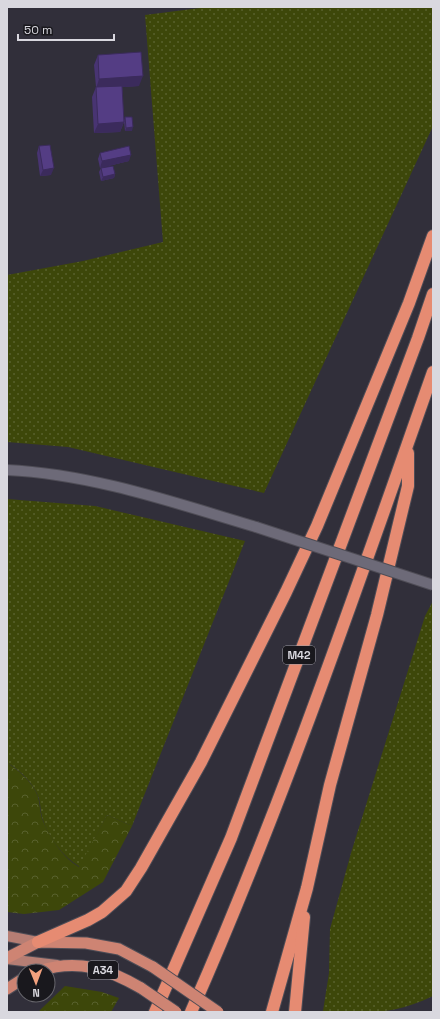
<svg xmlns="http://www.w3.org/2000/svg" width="440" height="1019" font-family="'Space Grotesk',sans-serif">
  <defs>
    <pattern id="grass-dots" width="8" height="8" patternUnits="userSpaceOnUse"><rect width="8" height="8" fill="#3d470a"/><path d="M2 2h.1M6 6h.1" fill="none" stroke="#58612d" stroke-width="1.8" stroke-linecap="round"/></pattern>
    <pattern id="forest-crowns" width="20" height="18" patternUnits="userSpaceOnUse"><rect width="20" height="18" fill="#3d470a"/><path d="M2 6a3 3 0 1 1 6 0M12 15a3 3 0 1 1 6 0" fill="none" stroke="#58612d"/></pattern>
  </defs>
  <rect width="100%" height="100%" fill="#312f3a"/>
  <g fill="url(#grass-dots)">
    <polygon points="208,7 433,7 433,126 264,493 68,447 7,442 7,275 83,261 163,242 145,15"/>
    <path d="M7 499 95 506 245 541 132 826 107 815 80 867C63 857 49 838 43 820 40 812 41 803 38 796 34 784 18 768 7 763Z"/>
    <path d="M433 601V996C394 1015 366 1014 323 1011L329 973 330 929 351 853 425 616Z"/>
  </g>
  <g fill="url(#forest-crowns)">
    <path d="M7 763C17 768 35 785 38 797 40 804 40 814 43 821 51 839 62 857 79 867L107 815 132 826 103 882 59 910 24 914 7 912Z"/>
    <polygon points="65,986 102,992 119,998 111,1012 38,1012"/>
  </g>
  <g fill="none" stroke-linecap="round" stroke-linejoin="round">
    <defs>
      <path id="minor" d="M7 470C92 474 175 503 256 527"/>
      <g id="primary">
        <polyline points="7,936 38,942"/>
        <polyline points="7,959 57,965"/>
      </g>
      <g id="trunk">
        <polyline points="7,958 38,942 86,943 119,949 153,967"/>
        <path d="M39 971C78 958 108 969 141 988"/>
        <polyline points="7,989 24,978"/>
      </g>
      <g id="motorway">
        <polyline points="38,942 88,920 102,912 126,891 141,868 201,762 286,592 317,526 409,303 433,236"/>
        <polyline points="155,1012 231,838 418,338 433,294"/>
        <path d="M191 1012C283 804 357 587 433 372"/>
        <polyline points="272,1012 307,888 330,785 377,615 408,486 408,453"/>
        <polyline points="295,1012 304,917"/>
      </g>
    </defs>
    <use href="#minor" stroke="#4f4d56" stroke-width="12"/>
    <use href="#primary" stroke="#4f4d56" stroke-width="12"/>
    <use href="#trunk" stroke="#4f4d56" stroke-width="13"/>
    <use href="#motorway" stroke="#4f4d56" stroke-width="14"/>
    <use href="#minor" stroke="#6d6a78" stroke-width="10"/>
    <use href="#primary" stroke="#b67e74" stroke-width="10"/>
    <use href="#trunk" stroke="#ce8473" stroke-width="11"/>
    <use href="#motorway" stroke="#e68b72" stroke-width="12"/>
    <defs>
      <polyline id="minor-bridge" points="256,527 433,585"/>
      <g id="trunk-bridge">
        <polyline points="153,967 218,1012"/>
        <polyline points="141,988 176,1012"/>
      </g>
    </defs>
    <use href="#minor-bridge" stroke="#4f4d56" stroke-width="12" stroke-linecap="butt"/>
    <use href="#trunk-bridge" stroke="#4f4d56" stroke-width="13" stroke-linecap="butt"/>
    <use href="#minor-bridge" stroke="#6d6a78" stroke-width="10"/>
    <use href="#trunk-bridge" stroke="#ce8473" stroke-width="11"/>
  </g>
  <g fill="#483472">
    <polygon points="98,55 139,86 122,87 124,122 120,132 94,133 92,97 96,87 94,65"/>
    <polygon points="125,117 132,131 125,131 124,121"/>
    <polygon points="39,146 51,175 40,176 37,153"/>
    <polygon points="100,153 129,161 100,168 98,159"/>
    <polygon points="101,168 115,174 114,178 101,181 99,172"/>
  </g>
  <g fill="#3b2b5c">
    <polygon points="143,76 139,86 96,89 99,79"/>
    <polygon points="124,122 120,132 94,133 98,124"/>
    <polygon points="133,127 132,131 125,131 126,128"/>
    <polygon points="131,155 129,161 100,168 102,161"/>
    <polygon points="54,168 51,175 40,176 43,170"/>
    <polygon points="115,174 114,178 101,181 103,177"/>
  </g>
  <g fill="#543d84" stroke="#3b2b5c">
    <polygon points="141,52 143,76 99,79 98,55"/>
    <polygon points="122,86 124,122 98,124 96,87"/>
    <polygon points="125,117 132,117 133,127 126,128"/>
    <polygon points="50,145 54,168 43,170 39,146"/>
    <polygon points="129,146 131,155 102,161 100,153"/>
    <polygon points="113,166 115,174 103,177 101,168"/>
  </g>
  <g text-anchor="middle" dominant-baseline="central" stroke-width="3" stroke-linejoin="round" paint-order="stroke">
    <g fill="#19181d" stroke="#9f9ea5" stroke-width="1">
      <rect x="283" y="646" width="32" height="18" rx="3"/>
      <rect x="88" y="961" width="30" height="18" rx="3"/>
    </g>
    <g font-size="11" font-weight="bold" fill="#d9d8df">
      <text x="299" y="655">M42</text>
      <text x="103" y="970">A34</text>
    </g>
  </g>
  <rect width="440" height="1019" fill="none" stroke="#d9d8df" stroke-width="16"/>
  <g transform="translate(36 983) rotate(179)"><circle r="19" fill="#19181d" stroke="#66656b"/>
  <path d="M0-3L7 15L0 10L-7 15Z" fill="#f2a17e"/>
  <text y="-6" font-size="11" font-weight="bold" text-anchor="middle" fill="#d9d8df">N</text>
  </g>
  <path d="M18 34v6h96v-6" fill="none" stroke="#d9d8df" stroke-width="2"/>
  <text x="24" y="34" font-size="12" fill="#d9d8df" stroke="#19181d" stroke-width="3" paint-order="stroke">50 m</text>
</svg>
